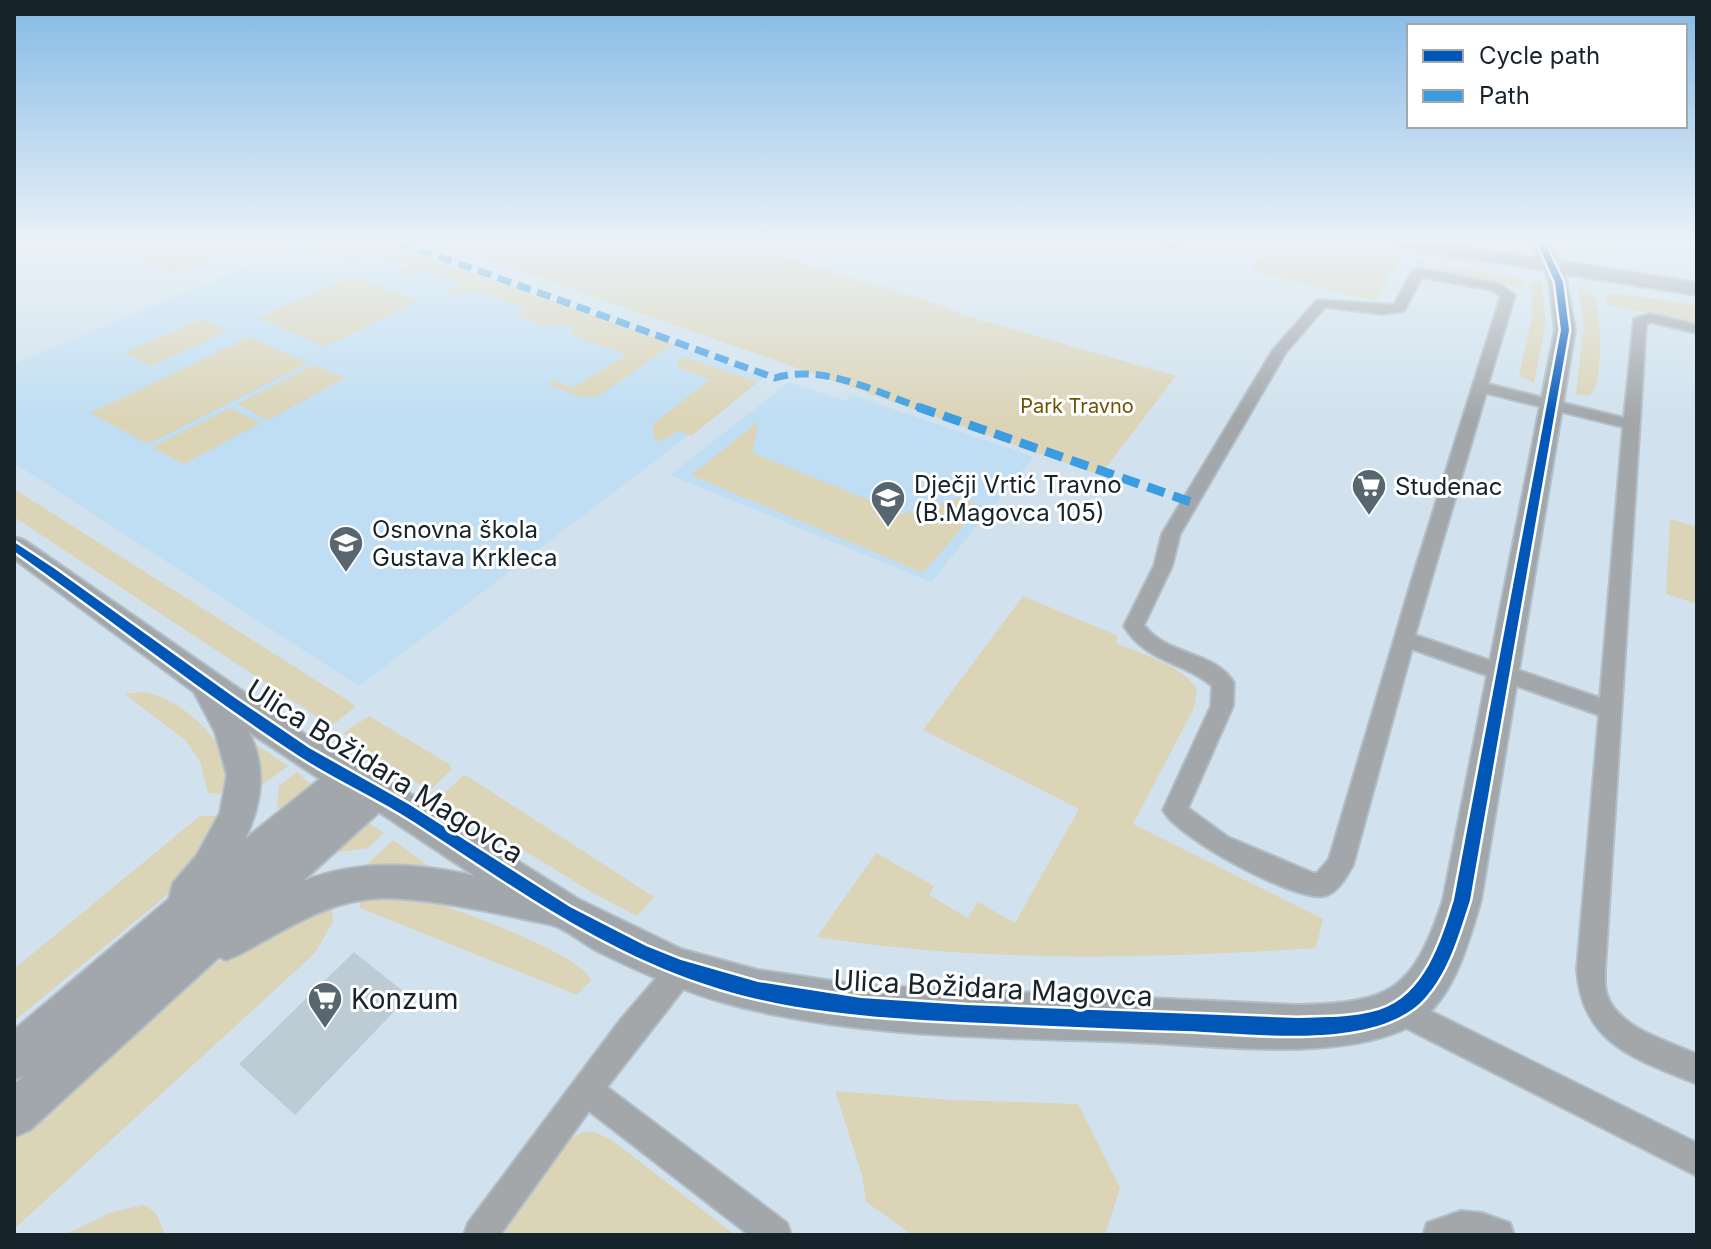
<svg xmlns="http://www.w3.org/2000/svg" width="1711" height="1249" font-family="Inter,sans-serif">
  <rect width="100%" height="100%" fill="#d1e2ee"/>
  <g fill="#c0def3">
    <polygon points="306,242 391,242 764,378 359,686 14,463 14,364"/>
    <polygon points="1573,242 1697,242 1697,265 1579,250"/>
    <polygon points="789,382 845,401 852,395 1034,457 931,582 670,475"/>
  </g>
  <g fill="#dbd4b7">
    <polygon points="100,242 249,242 173,273"/>
    <polygon points="308,242 383,242 673,344 599,396 581,397 547,384 553,380 572,388 627,355 571,335 574,328 561,324 547,327 516,316 527,309 473,290 460,296 446,291 459,284 420,270 406,276 396,273 409,266 371,252 356,259 300,246"/>
    <polygon points="439,242 733,242 926,300 966,316 1176,376 1100,475"/>
    <polygon points="1271,242 1330,242 1402,257 1375,301 1250,271"/>
    <polygon points="1343,242 1383,242 1480,260 1484,267"/>
    <polygon points="1411,259 1516,278 1522,282 1523,288 1418,264 1410,261"/>
    <polygon points="352,276 418,301 325,347 258,318"/>
    <polygon points="1531,281 1542,282 1546,324 1534,383 1519,375 1532,317"/>
    <path d="M1578 288 1594 295C1601 314 1605 384 1589 396L1576 394 1584 324Z"/>
    <polygon points="1613,293 1697,305 1697,324 1605,304 1606,295"/>
    <polygon points="202,319 229,330 151,366 124,353"/>
    <polygon points="250,337 308,363 148,444 90,413"/>
    <polygon points="684,357 758,382 691,436 679,431 659,442 653,436 653,424 710,379 679,368 677,362"/>
    <polygon points="314,365 345,378 268,420 237,404"/>
    <polygon points="230,408 261,423 183,464 152,447"/>
    <polygon points="758,422 753,453 903,514 960,498 981,506 923,573 691,475"/>
    <polygon points="14,489 347,700 355,706 353,709 331,726 14,517"/>
    <polygon points="1670,519 1697,527 1697,604 1666,594"/>
    <path d="M1023 596 1118 636 1116 643C1143 655 1179 663 1197 689L1194 708 1133 824 1323 919 1316 948C1150 959 981 963 817 937L876 853 934 886 929 895 968 918 978 902 1015 923 1079 809 923 730Z"/>
    <path d="M143 692C182 697 243 751 224 794L208 793 200 761 186 741 125 694Z"/>
    <polygon points="369,716 449,764 452,769 429,791 343,733"/>
    <polygon points="254,743 288,766 254,791 249,745"/>
    <polygon points="297,772 314,787 287,814 277,806 279,786"/>
    <polygon points="463,776 467,776 654,897 637,916 593,893 439,798"/>
    <polygon points="200,816 219,816 187,869 165,897 14,1021 14,969"/>
    <polygon points="364,820 384,833 368,848 339,852 327,844"/>
    <polygon points="393,840 427,865 427,867 362,869"/>
    <path d="M402 892C438 903 577 950 591 980L577 995 360 908 361 893Z"/>
    <polygon points="331,904 333,922 315,953 14,1229 14,1139 205,970 281,923"/>
    <polygon points="835,1091 951,1100 1078,1104 1120,1188 1105,1235 913,1235 866,1202 862,1175"/>
    <polygon points="584,1132 595,1132 613,1141 735,1235 491,1235 569,1139"/>
    <polygon points="144,1205 156,1213 165,1235 64,1235 112,1212"/>
  </g>
  <polygon fill="#bdcbd4" points="354,952 409,996 295,1115 239,1064"/>
  <g fill="none" stroke-linecap="round" stroke-linejoin="round">
    <defs>
      <g id="street">
        <polygon points="1157,242 1178,242 1180,245 1174,249"/>
        <path d="M1418 268 1500 284 1515 295 1488 384 1624 418 1634 319 1650 314 1697 325V333L1651 322 1646 324 1605 969C1605 977 1604 987 1607 995 1618 1028 1669 1042 1697 1054V1084C1636 1059 1581 1044 1577 969L1599 715 1412 649 1353 865C1347 876 1337 894 1324 896 1296 902 1177 838 1163 810L1211 706 1212 686C1183 661 1145 662 1124 626L1154 566 1162 534 1273 350 1317 300 1394 305 1412 272ZM1422 277 1491 290 1501 296 1413 576 1329 859 1317 873H1313L1228 837 1188 808 1233 706 1234 683C1216 651 1166 656 1144 625L1172 566 1180 534 1286 352 1325 307 1382 314 1404 311ZM1486 393 1623 427 1600 698 1415 635Z"/>
        <polygon points="682,956 692,960 696,969 692,978 607,1087 787,1223 791,1235 749,1235 589,1111 500,1235 464,1235 468,1223 621,1019 672,960"/>
        <polygon points="1400,996 1697,1143 1697,1176 1390,1020 1386,1010 1390,1000"/>
        <polygon points="1461,1211 1482,1213 1510,1223 1514,1235 1423,1235 1427,1223"/>
      </g>
      <path id="secondary" d="M1391 242H1437L1538 258 1531 242H1549L1559 261 1697 283V295L1565 274 1575 330 1481 900C1468 944 1453 1005 1409 1027 1336 1063 1213 1045 1132 1042 997 1037 856 1039 725 1003 682 991 640 972 599 952 585 945 567 929 552 925 505 915 432 898 384 898 329 899 287 929 240 954L226 960 219 957 30 1130 14 1137V1084L24 1076 14 1080V1030L169 899 173 883 197 855 220 813 227 775 215 732 194 692 14 559V537L24 540 316 742 418 798 578 899 681 949 758 970 861 985 1297 1005C1391 1003 1413 991 1443 900L1555 330 1549 282 1544 270 1400 247ZM249 732 320 779 245 839C262 803 267 769 249 732ZM379 812 475 876C415 863 361 859 303 881Z"/>
    </defs>
    <use href="#street" stroke="#b2bfc8" stroke-width="4"/>
    <use href="#secondary" stroke="#b2bfc8" stroke-width="4"/>
    <use href="#street" fill="#a3a7a9" fill-rule="evenodd"/>
    <use href="#secondary" fill="#a1a7aa" fill-rule="evenodd"/>
    <path stroke="#3b9ce1" stroke-width="7" stroke-dasharray="14 7" stroke-linecap="butt" d="M399 242 775 378C824 363 878 393 924 409"/>
    <polyline stroke="#3b9ce1" stroke-width="9" stroke-dasharray="18 9" stroke-linecap="butt" points="918,407 1191,502"/>
    <defs>
      <path id="cycleway" d="M1537 242H1544L1563 282 1569 330 1470 900C1459 934 1449 971 1425 998 1377 1052 1251 1033 1184 1031 1118 1029 1051 1026 984 1023 896 1019 805 1015 720 989 606 955 513 886 414 822 377 798 336 780 299 756 201 692 109 618 14 551V542L55 569 235 698 309 748 410 805 570 907 646 946 681 960 758 982 861 998 966 1005 1297 1018C1324 1017 1353 1018 1379 1010 1425 995 1441 942 1454 900L1561 330 1555 282Z"/>
    </defs>
    <use href="#cycleway" stroke="#fff" stroke-width="5"/>
    <use href="#cycleway" fill="#0057b8" fill-rule="evenodd"/>
  </g>
  <linearGradient id="sky" x2="0" y2="1"><stop stop-color="#85b9e6"/><stop offset="0.58" stop-color="#eaf2f7"/><stop offset="1" stop-color="#eaf2f7" stop-opacity="0"/></linearGradient>
  <rect width="1711" height="417" fill="url(#sky)"/>
  <defs>
    <symbol id="supermarket-pin" viewBox="-11 -11 22 30"><path d="M0 17L-7.5 6A9.5 9.5 0 1 1 7.5 6Z" fill="#58666f" stroke="#fff"/><path d="M-6-5.5h2.5l.6 2H6L4.5 2H-2.5L-4.4-4H-6ZM-1.5 3.2a1.3 1.3 0 1 0 .1 0ZM3 3.2a1.3 1.3 0 1 0 .1 0Z" fill="#fff"/></symbol>
    <symbol id="school-pin" viewBox="-11 -11 22 30"><path d="M0 17L-7.5 6A9.5 9.5 0 1 1 7.5 6Z" fill="#58666f" stroke="#fff"/><path d="M0-5L7-2L0 1L-7-2ZM-4 1L0 2.5L4 1V4Q0 6-4 4Z" fill="#fff"/></symbol>
  </defs>
  <g fill-rule="evenodd">
    <use href="#supermarket-pin" x="1349" y="466" width="40" height="54"/>
    <use href="#school-pin" x="868" y="478" width="40" height="54"/>
    <use href="#school-pin" x="326" y="523" width="40" height="54"/>
    <use href="#supermarket-pin" x="305" y="979" width="40" height="54"/>
  </g>
  <g text-anchor="middle" dominant-baseline="central" stroke-width="6" stroke-linejoin="round" paint-order="stroke">
    <g font-size="20" fill="#6e5301" stroke="#fff">
      <text x="1077" y="406">Park Travno</text>
    </g>
    <g font-size="24" fill="#17232b" stroke="#fff" text-anchor="start">
      <text x="914" y="484">Dječji Vrtić Travno<tspan x="914" dy="28">(B.Magovca 105)</tspan></text>
      <text x="1395" y="486">Studenac</text>
      <text x="372" y="529">Osnovna škola<tspan x="372" dy="28">Gustava Krkleca</tspan></text>
    </g>
    <g font-size="28" fill="#17232b" stroke="#fff">
      <text transform="translate(385 771) rotate(32)">Ulica Božidara Magovca</text>
      <text transform="translate(993 988) rotate(3)">Ulica Božidara Magovca</text>
    </g>
    <g font-size="28" fill="#17232b" stroke="#fff" text-anchor="start">
      <text x="351" y="999">Konzum</text>
    </g>
  </g>
  <rect width="1711" height="1249" fill="none" stroke="#17232b" stroke-width="32"/>
  <rect x="1407" y="24" width="280" height="104" fill="#ffffff" stroke="#a2a7aa" stroke-width="2"/>
  <rect x="1423" y="50" width="40" height="12" fill="#0057b8" stroke="#a2a7aa" stroke-width="2"/>
  <text x="1479" y="64" font-size="24" fill="#17232b">Cycle path</text>
  <rect x="1423" y="90" width="40" height="12" fill="#3b9ce1" stroke="#a2a7aa" stroke-width="2"/>
  <text x="1479" y="104" font-size="24" fill="#17232b">Path</text>
</svg>
